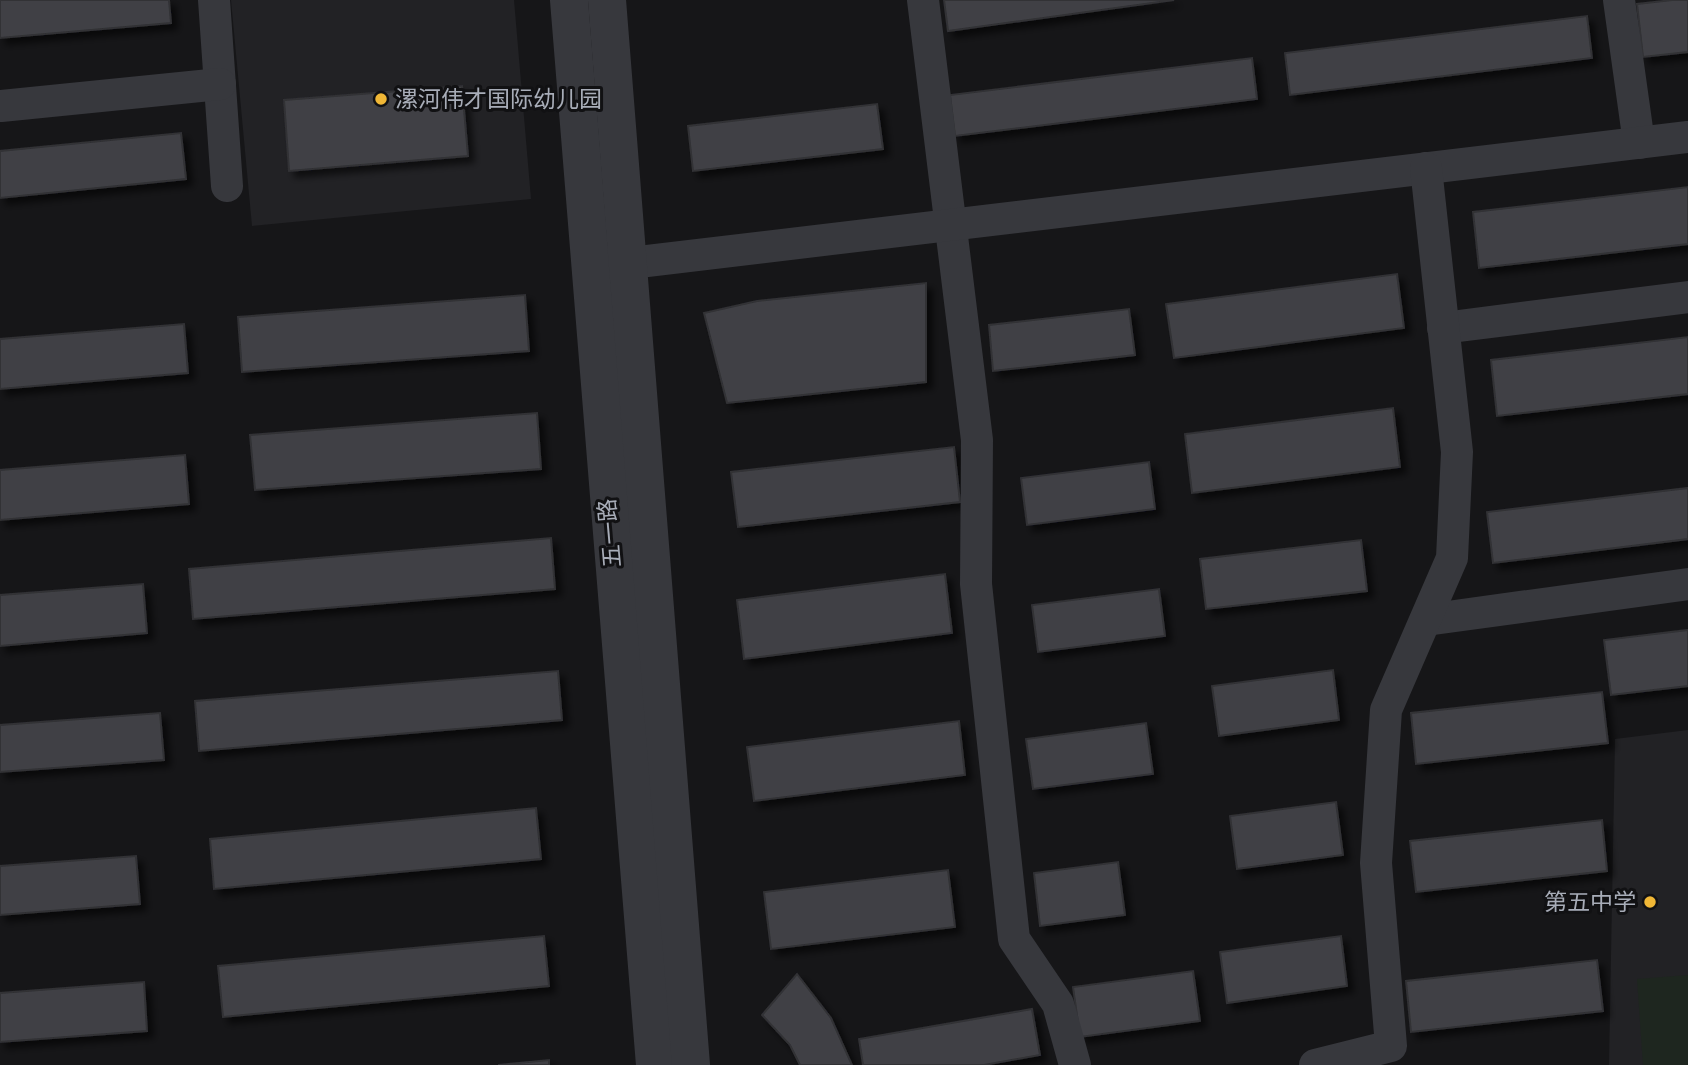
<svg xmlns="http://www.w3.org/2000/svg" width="1688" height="1065" font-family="'Nunito Sans','Noto Sans SC',sans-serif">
  <defs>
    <filter id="shadow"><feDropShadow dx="6" dy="6" stdDeviation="3.5" flood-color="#0009"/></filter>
  </defs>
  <rect width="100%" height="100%" fill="#161618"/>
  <g fill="#222225">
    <polygon points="231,0 514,0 531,199 252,226"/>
    <polygon points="1688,730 1688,1065 1609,1065 1615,739"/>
  </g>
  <polygon fill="#1e261f" points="1688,975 1688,1065 1643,1065 1637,979"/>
  <g fill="#404145" stroke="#303034" stroke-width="2" filter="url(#shadow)">
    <polygon points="0,0 169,0 171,23 0,38"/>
    <polygon points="944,0 1174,0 948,31"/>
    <polygon points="1672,0 1688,0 1688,52 1643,57 1637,4"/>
    <polygon points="1587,16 1592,58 1290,95 1285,53"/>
    <polygon points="1252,58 1257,99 955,136 950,95"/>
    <polygon points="462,86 468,156 289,171 284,100"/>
    <polygon points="877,104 883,149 693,171 688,126"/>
    <polygon points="181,133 186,179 0,198 0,151"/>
    <polygon points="1688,187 1688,244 1479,268 1473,212"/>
    <polygon points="1397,274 1404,328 1174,358 1166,304"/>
    <polygon points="926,283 926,382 727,403 704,313 757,301"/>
    <polygon points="525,295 529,351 242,372 238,317"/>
    <polygon points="1129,309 1135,355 993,371 989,325"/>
    <polygon points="184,324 188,373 0,389 0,339"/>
    <polygon points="1688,337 1688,394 1497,416 1491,360"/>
    <polygon points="1393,408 1400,467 1192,493 1185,434"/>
    <polygon points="537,413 541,469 255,490 250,435"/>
    <polygon points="954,447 960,502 738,527 731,472"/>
    <polygon points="185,455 189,504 0,520 0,470"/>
    <polygon points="1149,462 1155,509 1027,525 1021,478"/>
    <polygon points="1688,488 1688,539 1493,563 1487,512"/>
    <polygon points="551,538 555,589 193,619 189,569"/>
    <polygon points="1361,540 1367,591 1206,609 1200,559"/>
    <polygon points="945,574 952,633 744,659 737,600"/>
    <polygon points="143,584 147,633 0,646 0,595"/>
    <polygon points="1159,589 1165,636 1038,652 1032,605"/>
    <polygon points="1688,630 1688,686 1611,695 1604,640"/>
    <polygon points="1333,670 1339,720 1219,736 1212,686"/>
    <polygon points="558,671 562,720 199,751 195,701"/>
    <polygon points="1602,692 1608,743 1416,764 1411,713"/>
    <polygon points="160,713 164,760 0,772 0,725"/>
    <polygon points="959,721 965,775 754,801 747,747"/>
    <polygon points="1146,723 1153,774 1033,789 1026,739"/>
    <polygon points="1336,802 1343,855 1237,869 1230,816"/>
    <polygon points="536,808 541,859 214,889 210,839"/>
    <polygon points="1602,820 1607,871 1416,892 1410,841"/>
    <polygon points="136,856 140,904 0,915 0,866"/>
    <polygon points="1118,862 1125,915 1040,926 1034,873"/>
    <polygon points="948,870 955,927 771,949 764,892"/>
    <polygon points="544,936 549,986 223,1017 218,966"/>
    <polygon points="1341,936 1347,986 1227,1003 1220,952"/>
    <polygon points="1597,960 1603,1011 1411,1032 1406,981"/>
    <polygon points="1193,971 1200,1021 1080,1037 1073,987"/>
    <polygon points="797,974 831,1018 852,1065 800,1065 790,1045 762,1015"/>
    <polygon points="144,982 147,1031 0,1042 0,993"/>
    <polygon points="1032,1009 1040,1055 984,1065 863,1065 859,1039"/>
    <polygon points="549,1060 549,1065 498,1065"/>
  </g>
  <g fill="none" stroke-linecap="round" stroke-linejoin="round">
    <g stroke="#37383d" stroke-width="32">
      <polyline points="214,0 227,186"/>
      <polyline points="923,0 977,440 976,584 1014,939 1058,1004 1075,1065"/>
      <polyline points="1619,0 1639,143"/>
      <polyline points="1,106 220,84"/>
      <polyline points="605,266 1688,137"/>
      <polyline points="1443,328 1688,297"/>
      <polyline points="1426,620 1688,584"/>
      <polyline points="1315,1065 1391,1046 1376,863 1386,710 1452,558 1457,452 1426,168"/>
    </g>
    <g stroke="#37383d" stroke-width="38">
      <polyline points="569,0 655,1065"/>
      <polyline points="607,0 691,1065"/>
    </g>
  </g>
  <g fill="#f0b736" stroke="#111113" stroke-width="2.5">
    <circle cx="381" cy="99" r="7"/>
    <circle cx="1650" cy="902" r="7"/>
  </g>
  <g text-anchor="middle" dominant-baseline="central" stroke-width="6" stroke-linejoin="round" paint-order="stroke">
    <g font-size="23" fill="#a8adb8" stroke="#111113" text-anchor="start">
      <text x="395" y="99">漯河伟才国际幼儿园</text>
      <text x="1636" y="902" text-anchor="end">第五中学</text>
    </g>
    <g font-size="23" fill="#a8adb8" stroke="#111113">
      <text transform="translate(610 533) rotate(-95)">五一路</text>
    </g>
  </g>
</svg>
